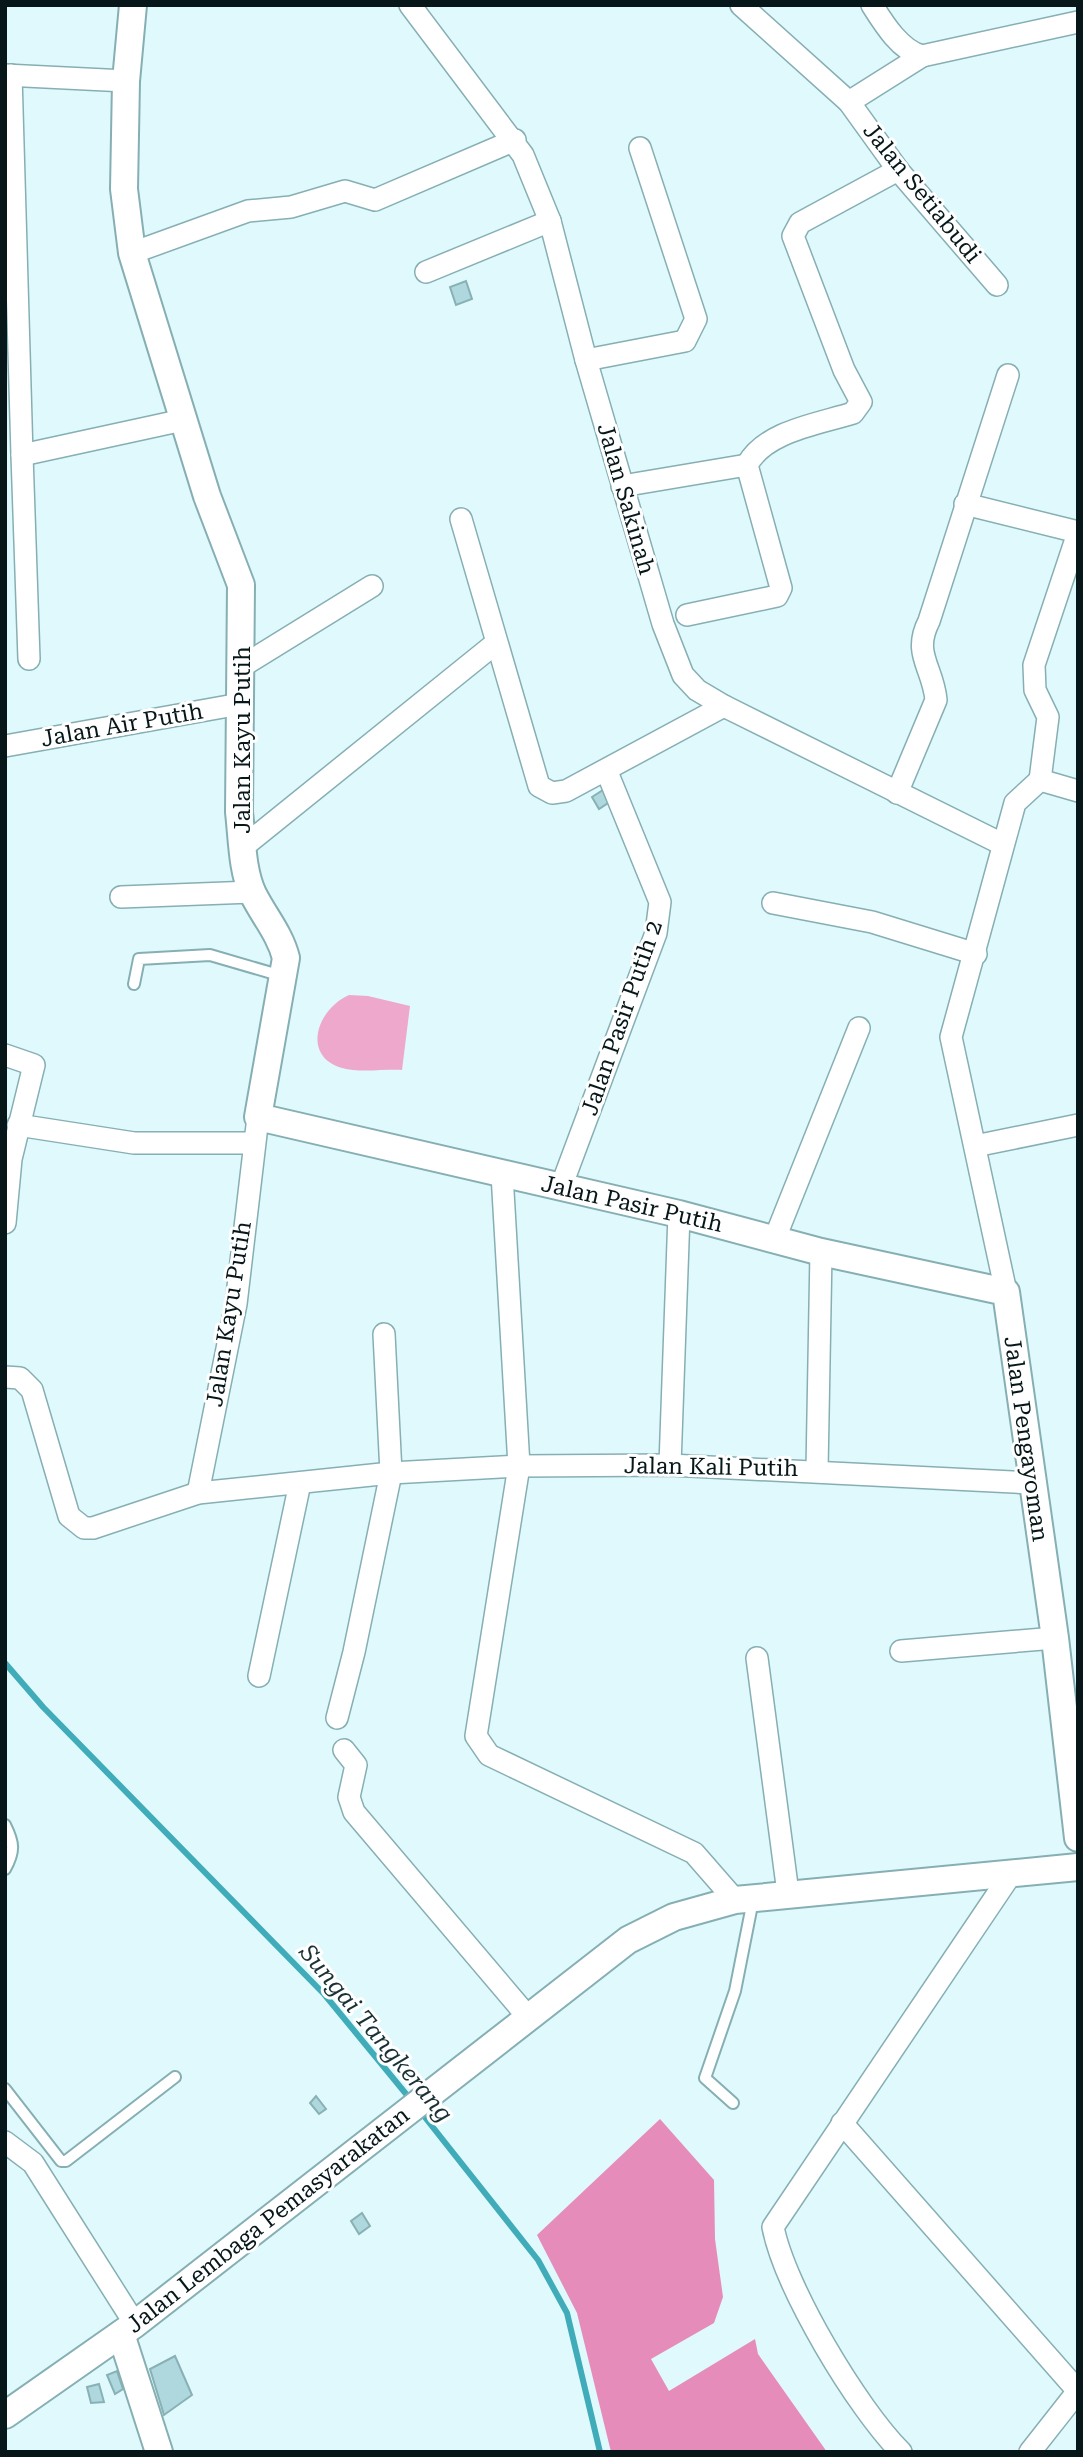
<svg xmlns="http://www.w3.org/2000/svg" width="1083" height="2457" font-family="'Roboto Serif',serif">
  <rect width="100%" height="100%" fill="#e0f9fc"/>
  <path fill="#eda8cb" d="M349 995 368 996 410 1006 402 1070C384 1069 359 1073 342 1068 301 1056 317 1009 349 995Z"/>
  <polygon fill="#e68cba" points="660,2119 714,2180 715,2239 723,2297 714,2323 651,2359 669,2391 755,2339 758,2354 827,2452 611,2452 577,2313 537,2235"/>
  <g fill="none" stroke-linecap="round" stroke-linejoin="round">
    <g stroke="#40acb9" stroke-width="6">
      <polyline points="5,1663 43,1707 324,1994 411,2100"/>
      <polyline points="420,2111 538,2260 567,2313 600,2452"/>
    </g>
  </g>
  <g fill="#aed8dd" stroke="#88b1b6" stroke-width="2">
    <polygon points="466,281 472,299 456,305 450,287"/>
    <polygon points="603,790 608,803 599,809 592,797"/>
    <polygon points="316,2096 326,2109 319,2114 310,2103"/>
    <polygon points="362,2213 370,2226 359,2234 351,2221"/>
    <polygon points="175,2356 192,2395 164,2415 150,2369"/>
    <polygon points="117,2371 123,2389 115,2394 107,2375"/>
    <polygon points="99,2384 104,2402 91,2403 87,2387"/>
  </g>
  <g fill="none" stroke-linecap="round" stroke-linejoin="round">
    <defs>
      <g id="service">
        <polyline points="134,984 139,959 210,955 282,976"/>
        <path d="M5 1825C14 1843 15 1851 5 1869"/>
        <polyline points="5,2089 61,2161 66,2161 175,2077"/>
        <polyline points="733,2103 705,2078 735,1991 753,1900"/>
      </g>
      <g id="minor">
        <polyline points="410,5 523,155 550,221 586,360 663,624 683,675 697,690 724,706 1002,844"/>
        <polyline points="741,5 849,102"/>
        <path d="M872 5C884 24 900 50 922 56L1078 22"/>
        <polyline points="922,56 849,102 898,170 997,285"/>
        <polyline points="5,75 126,81"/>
        <polyline points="11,75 22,455 183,420"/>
        <polyline points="132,253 248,211 291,207 345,191 375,200 515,140"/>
        <polyline points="426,272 550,221"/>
        <polyline points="586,360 685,341 696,319 640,148"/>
        <polyline points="22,455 29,659"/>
        <polyline points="622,486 747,465"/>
        <polyline points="965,504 1078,532"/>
        <polyline points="461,519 539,786 552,793 566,791 724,706"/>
        <path d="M687 615 777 596 781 588 747 465C765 431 819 424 853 413L861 402 844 370 793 236 800 223 898 170"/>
        <polyline points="241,667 372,586"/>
        <polyline points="5,746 240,704"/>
        <polyline points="1040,780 1048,717 1035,690 1034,665 1078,533"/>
        <path d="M897 793 936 700C933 667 912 654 929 621L1008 375"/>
        <polyline points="243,847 496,643"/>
        <polyline points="121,897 252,892"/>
        <polyline points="773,903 872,922 976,954"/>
        <polyline points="5,1055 34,1065 11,1159 5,1223"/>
        <polyline points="18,1125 134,1143 253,1143"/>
        <polyline points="975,1146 1078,1125"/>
        <polyline points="502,1174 519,1466 476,1736 489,1755 694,1853 735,1900"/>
        <polyline points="561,1187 656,933 660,902 607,772"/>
        <polyline points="775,1238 859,1028"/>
        <polyline points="1006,1292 951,1037 1015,803 1040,780 1078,791"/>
        <polyline points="5,1377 20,1378 32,1390 69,1516 84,1528 93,1528 198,1493 391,1473 519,1466 670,1465 1031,1483"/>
        <polyline points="670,1465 679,1214"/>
        <polyline points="817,1470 821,1252"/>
        <polyline points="198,1493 236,1304 258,1117"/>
        <polyline points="901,1651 1055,1638"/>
        <polyline points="757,1658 788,1893"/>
        <polyline points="259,1676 300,1483"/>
        <polyline points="337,1718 354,1652 391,1473 384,1334"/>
        <polyline points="344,1750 356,1765 349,1797 354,1812 528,2017"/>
        <polyline points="842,2123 1078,2391"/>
        <polyline points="5,2142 33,2163 135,2324"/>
        <path d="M901 2452C857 2408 785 2288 773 2227L1011 1874"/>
        <polyline points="1030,2452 1078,2391"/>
      </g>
      <g id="tertiary">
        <path d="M133 5 126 81 124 189 132 253 207 496 241 585 239 812C242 838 242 871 253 894 264 916 280 934 286 958L258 1117 679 1214 821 1252 1006 1292 1055 1638 1078 1838"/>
        <polyline points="121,2334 159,2452"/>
        <polyline points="5,2415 135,2324 628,1940 674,1917 735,1900 1078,1867"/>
      </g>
    </defs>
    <use href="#service" stroke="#86afb4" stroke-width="14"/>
    <use href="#minor" stroke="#86afb4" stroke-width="24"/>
    <use href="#tertiary" stroke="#86afb4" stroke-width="30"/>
    <use href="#service" stroke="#fff" stroke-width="10"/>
    <use href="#minor" stroke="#fff" stroke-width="21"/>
    <use href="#tertiary" stroke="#fff" stroke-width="26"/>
  </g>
  <g text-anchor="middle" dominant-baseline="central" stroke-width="6" stroke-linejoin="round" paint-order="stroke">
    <g font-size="23" fill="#071719" stroke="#fff">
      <text transform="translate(922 193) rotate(51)">Jalan Setiabudi</text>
      <text transform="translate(626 499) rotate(74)">Jalan Sakinah</text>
      <text transform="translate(122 725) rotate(-10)">Jalan Air Putih</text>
      <text transform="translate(242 740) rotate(-90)">Jalan Kayu Putih</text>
      <text transform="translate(622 1018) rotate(-71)">Jalan Pasir Putih 2</text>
      <text transform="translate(632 1204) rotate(13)">Jalan Pasir Putih</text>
      <text transform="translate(229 1314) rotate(-81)">Jalan Kayu Putih</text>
      <text transform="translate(1026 1439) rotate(82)">Jalan Pengayoman</text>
      <text transform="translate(711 1467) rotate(1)">Jalan Kali Putih</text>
      <text transform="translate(268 2220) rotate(-38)">Jalan Lembaga Pemasyarakatan</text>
    </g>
    <g font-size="24" font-style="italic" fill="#193134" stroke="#fff">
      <text transform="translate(376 2033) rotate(50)">Sungai Tangkerang</text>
    </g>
  </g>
  <rect width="1083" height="2457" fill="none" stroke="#071719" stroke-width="14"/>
</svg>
